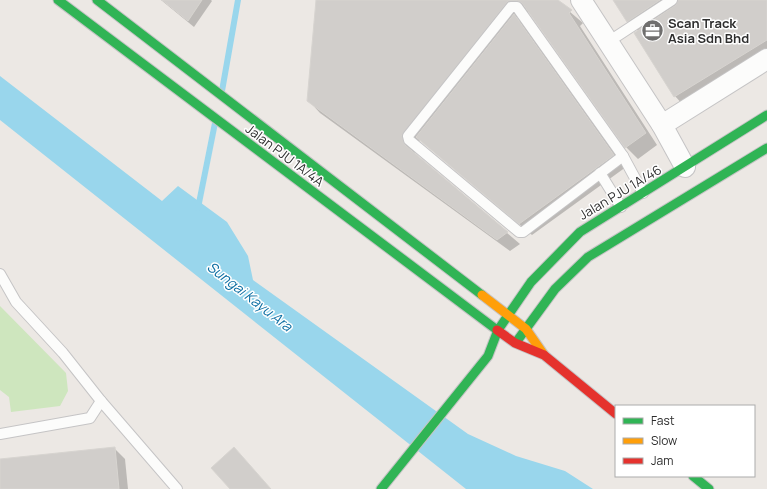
<svg xmlns="http://www.w3.org/2000/svg" width="767" height="489" font-family="Manrope,sans-serif">
  <rect width="100%" height="100%" fill="#ece8e4"/>
  <polygon fill="#cee6be" points="0,306 66,373 68,391 60,406 11,412 9,397 0,390"/>
  <polygon fill="#99d6ec" points="0,76 162,201 178,186 227,222 248,256 253,280 468,434 516,456 565,471 593,489 466,489 0,120"/>
  <g fill="#0003">
    <polygon points="161,0 211,0 212,1 194,27"/>
    <polygon points="317,0 556,0 583,23 580,26 657,145 638,159 626,147 530,12 520,13 517,18 526,27 626,167 532,235 420,140 413,148 416,156 520,244 510,251 320,113 308,100"/>
    <polygon points="614,0 767,0 767,55 684,106 675,96 638,31 628,21"/>
    <polygon points="114,448 125,459 128,489 0,489 0,460"/>
  </g>
  <g fill="none" stroke-linecap="round" stroke-linejoin="round">
    <g stroke="#99d6ec" stroke-width="6">
      <polyline points="222,91 238,0"/>
      <polyline points="198,208 215,123"/>
    </g>
  </g>
  <g fill="#d1cecb" stroke="#d7d4d0">
    <polygon points="162,0 202,0 188,21"/>
    <polygon points="316,0 558,0 572,10 569,13 646,133 625,148 522,3 517,1 508,1 402,135 405,145 508,232 497,240 307,101"/>
    <polygon points="613,0 660,0 627,22"/>
    <polygon points="678,0 767,0 767,40 674,97 634,33 676,5"/>
    <polygon points="514,14 614,155 519,224 416,137"/>
    <polygon points="115,447 119,489 0,489 0,459"/>
    <polygon points="234,447 271,489 230,489 211,468"/>
  </g>
  <g fill="none" stroke-linecap="round" stroke-linejoin="round">
    <defs>
      <g id="lane">
        <polygon points="511,7 517,7 623,156 523,232 519,232 409,140 408,136"/>
        <polyline points="608,42 672,0"/>
        <polyline points="623,156 643,193"/>
        <polyline points="600,173 621,207"/>
        <polyline points="0,274 16,302 63,353 101,401 177,489"/>
        <polyline points="0,434 90,418 101,401"/>
      </g>
      <g id="street">
        <polyline points="581,0 662,125 685,167"/>
        <polyline points="662,125 767,59"/>
      </g>
      <g id="fast">
        <polyline points="58,0 497,330"/>
        <polyline points="97,0 482,295"/>
        <polyline points="517,341 555,289 588,257 767,148"/>
        <polyline points="693,476 709,489"/>
        <polyline points="381,489 488,356 498,330 531,282 580,232 767,115"/>
      </g>
      <polyline id="slow" points="482,295 526,329 544,355"/>
      <polyline id="jam" points="497,330 515,343 544,355 616,414"/>
    </defs>
    <use href="#lane" stroke="#c5c4c5" stroke-width="12"/>
    <use href="#street" stroke="#c5c4c5" stroke-width="22"/>
    <use href="#fast" stroke="#c5c4c5" stroke-width="11"/>
    <use href="#slow" stroke="#c5c4c5" stroke-width="11"/>
    <use href="#jam" stroke="#c5c4c5" stroke-width="11"/>
    <use href="#lane" stroke="#fcfcfb" stroke-width="10"/>
    <use href="#street" stroke="#fcfcfb" stroke-width="20"/>
    <use href="#fast" stroke="#30b455" stroke-width="9"/>
    <use href="#slow" stroke="#ff9f0a" stroke-width="9"/>
    <use href="#jam" stroke="#e5322d" stroke-width="9"/>
  </g>
  <defs>
    <symbol id="office-disc" viewBox="-11 -11 22 22"><circle r="9.5" fill="#706f6e" stroke="#fff"/><path d="M-6-3h4V-5.5h4V-3h4V5H-6ZM-1-4.5V-3h2v-1.5ZM-6 0V1H6V0Z" fill="#fff"/></symbol>
  </defs>
  <g fill-rule="evenodd">
    <use href="#office-disc" x="640" y="18" width="25" height="25"/>
  </g>
  <g text-anchor="middle" dominant-baseline="central" stroke-width="3" stroke-linejoin="round" paint-order="stroke">
    <g font-size="13" font-weight="bold" fill="#2e2e2e" stroke="#fff" text-anchor="start">
      <text x="668" y="23">Scan Track<tspan x="668" dy="15">Asia Sdn Bhd</tspan></text>
    </g>
    <g font-size="13" fill="#2e2e2e" stroke="#fff">
      <text transform="translate(285 155) rotate(37)">Jalan PJU 1A/4A</text>
      <text transform="translate(620 192) rotate(-31)">Jalan PJU 1A/46</text>
    </g>
    <g font-size="14" font-style="italic" fill="#0d6fa3" stroke="#fff">
      <text transform="translate(250 296) rotate(38)">Sungai Kayu Ara</text>
    </g>
  </g>
  <rect x="615" y="405" width="140" height="72" fill="#ffffff" stroke="#ababab"/>
  <rect x="623" y="418" width="20" height="6" fill="#30b455" stroke="#ababab"/>
  <text x="651" y="425" font-size="12" fill="#2e2e2e">Fast</text>
  <rect x="623" y="438" width="20" height="6" fill="#ff9f0a" stroke="#ababab"/>
  <text x="651" y="445" font-size="12" fill="#2e2e2e">Slow</text>
  <rect x="623" y="458" width="20" height="6" fill="#e5322d" stroke="#ababab"/>
  <text x="651" y="465" font-size="12" fill="#2e2e2e">Jam</text>
</svg>
